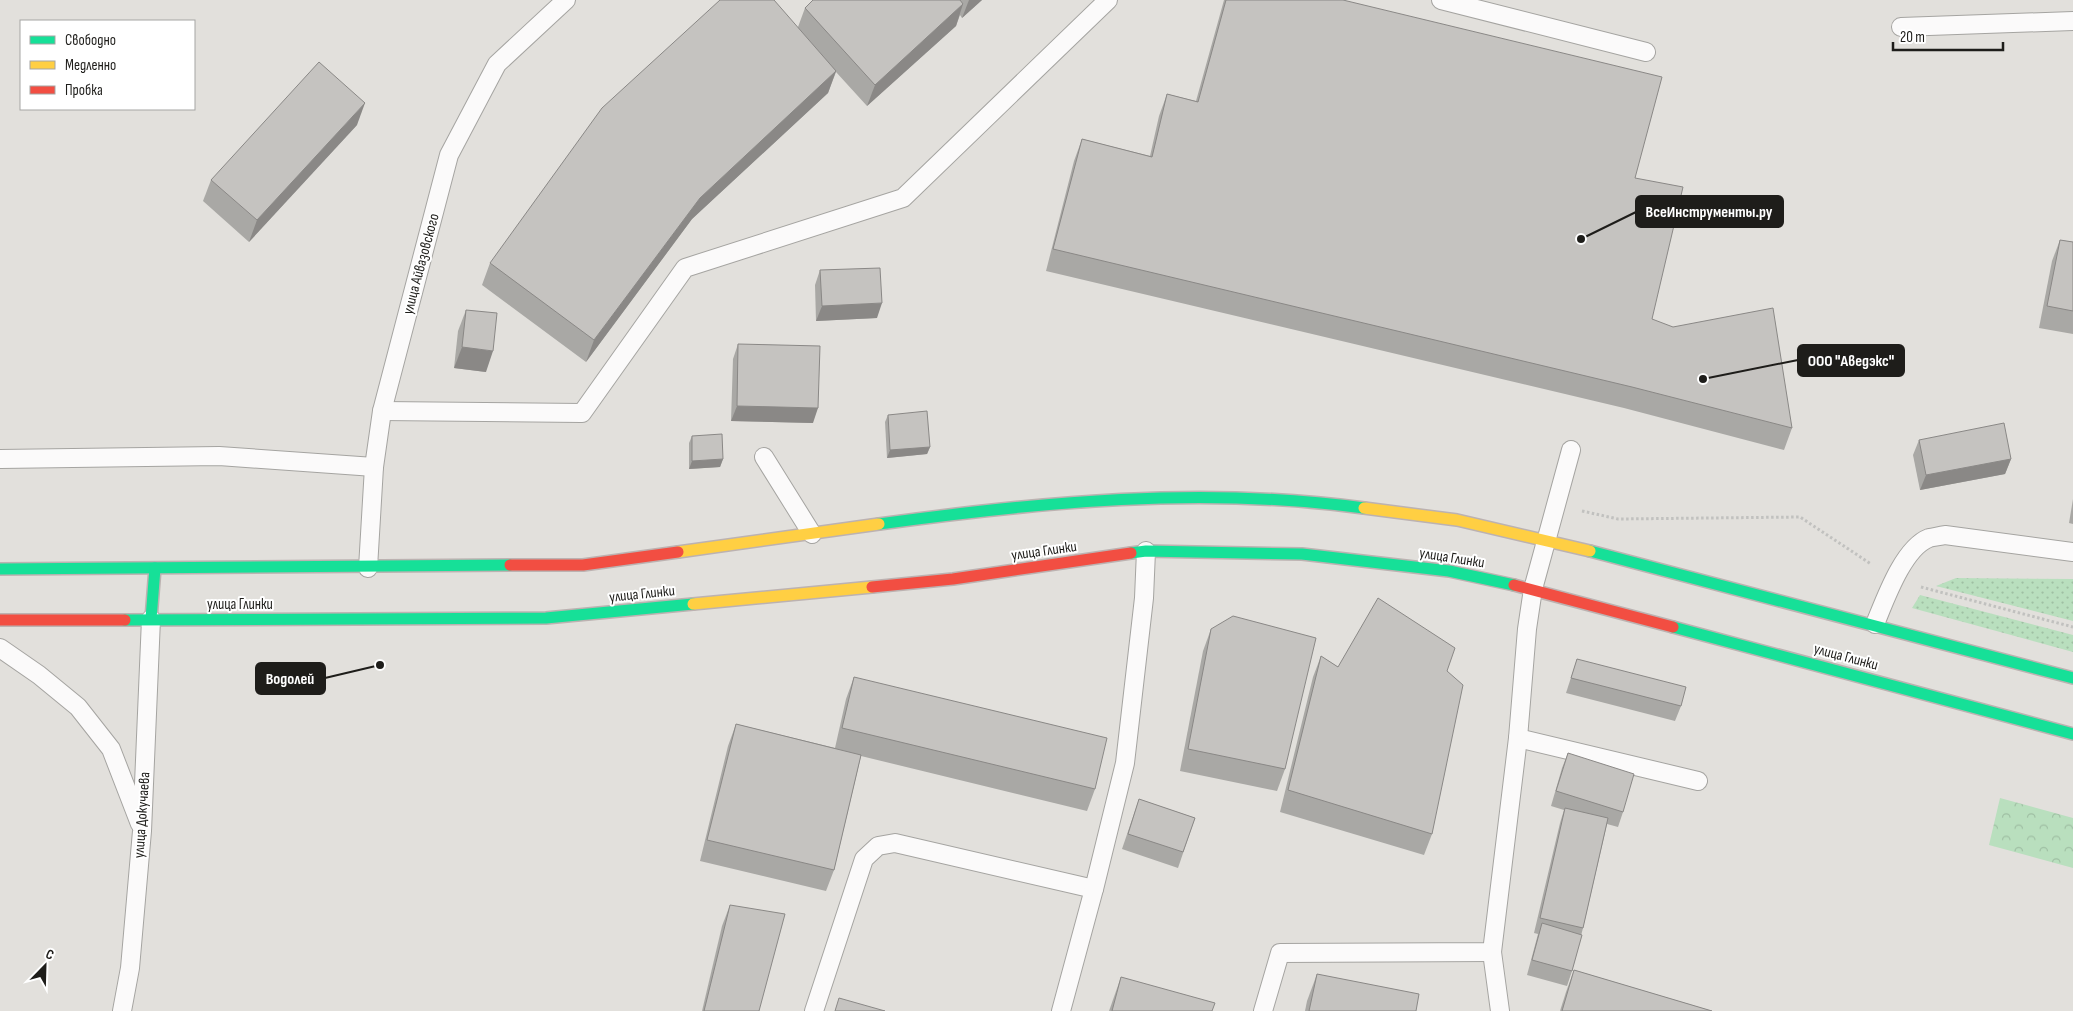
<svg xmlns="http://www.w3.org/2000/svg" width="2073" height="1011" font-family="'Sofia Sans Condensed',sans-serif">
  <defs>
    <pattern id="grass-dots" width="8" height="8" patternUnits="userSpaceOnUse" patternTransform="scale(1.25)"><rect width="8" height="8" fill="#b9dfbe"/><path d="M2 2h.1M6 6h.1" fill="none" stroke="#9fbfa3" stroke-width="1.8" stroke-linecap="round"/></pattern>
    <pattern id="forest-crowns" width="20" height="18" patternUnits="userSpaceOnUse" patternTransform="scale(1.25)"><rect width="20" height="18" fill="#b9dfbe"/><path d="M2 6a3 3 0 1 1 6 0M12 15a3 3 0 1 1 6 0" fill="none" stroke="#9fbfa3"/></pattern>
  </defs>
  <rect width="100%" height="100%" fill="#e2e0dc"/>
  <g fill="url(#grass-dots)">
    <polygon points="1956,578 2073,579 2073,621 1936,586"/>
    <polygon points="1920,595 2073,635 2073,652 1912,608"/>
  </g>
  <polygon fill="url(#forest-crowns)" points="2000,798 2073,818 2073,868 1989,845"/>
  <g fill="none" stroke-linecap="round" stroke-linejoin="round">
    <defs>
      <g id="lane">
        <polyline points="1441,0 1646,52"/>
        <polyline points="1901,27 2073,21"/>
        <polyline points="382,411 582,413 685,268 903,198 1108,0"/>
        <polyline points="764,457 812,534"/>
        <polyline points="0,459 219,456 374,467"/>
        <polyline points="368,568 374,467 382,411 449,155 497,64 566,0"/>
        <path d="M1875 624C1885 600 1903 548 1929 538 1934 537 1940 536 1945 535L2073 552"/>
        <polyline points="0,648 39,675 78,707 111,749 140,824"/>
        <polyline points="1518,738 1698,781"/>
        <polyline points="1492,952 1500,1011"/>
        <polyline points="122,1011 130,968 142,831 151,619"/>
        <polyline points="814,1011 864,859 878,846 895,843 1094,889"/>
        <polyline points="1061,1011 1094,889 1125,763 1144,598 1146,551"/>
        <polyline points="1263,1011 1280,953 1492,952 1518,738 1527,629 1533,589 1571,450"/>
      </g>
      <g id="fast">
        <path d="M879 524C1040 502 1202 486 1364 508"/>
        <polyline points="1590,551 2073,678"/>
        <polyline points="1131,553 1146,551 1302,554 1449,571 1514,585"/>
        <polyline points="0,569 510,565"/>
        <polyline points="151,619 155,568"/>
        <polyline points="125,620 546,618 693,604"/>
        <polyline points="1673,627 2073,734"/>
      </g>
      <g id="slow">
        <polyline points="1364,508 1457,520 1590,551"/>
        <polyline points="678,552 879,524"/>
        <polyline points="693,604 872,587"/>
      </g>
      <g id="jam">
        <polyline points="510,565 583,565 678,552"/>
        <polyline points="1514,585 1673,627"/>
        <polyline points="872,587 953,579 1131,553"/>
        <polyline points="0,620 125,620"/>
      </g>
    </defs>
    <use href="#lane" stroke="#a5a4a1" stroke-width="20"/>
    <use href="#fast" stroke="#bcb2b1" stroke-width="14"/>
    <use href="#slow" stroke="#bcb2b1" stroke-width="14"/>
    <use href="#jam" stroke="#bcb2b1" stroke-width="14"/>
    <g stroke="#c1c1bf" stroke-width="3" stroke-dasharray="2.5 2.5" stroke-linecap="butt">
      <polyline points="1582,511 1618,519 1800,517 1871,564"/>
      <polyline points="1921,587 2073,627"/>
    </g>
    <use href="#lane" stroke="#fbfafa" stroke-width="18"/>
    <use href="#fast" stroke="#16e098" stroke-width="11"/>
    <use href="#slow" stroke="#ffcf43" stroke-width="11"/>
    <use href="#jam" stroke="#f24e42" stroke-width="11"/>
  </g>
  <g fill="#a9a8a5">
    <polygon points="813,0 982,0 962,18 960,15 956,26 867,106 836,72 828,93 692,219 586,362 482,285 490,263 798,27 805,8"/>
    <polygon points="1224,0 1343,0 1635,178 1652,319 1792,428 1784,450 1624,408 1046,271 1074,161 1082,139 1150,156 1159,116 1167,94 1196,101"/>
    <polygon points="357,125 249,242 203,201 211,180"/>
    <polygon points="2060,240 2073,242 2073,334 2039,328 2052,261"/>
    <polygon points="820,270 877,318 816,321 815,285"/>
    <polygon points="466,310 486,372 454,368 458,331"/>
    <polygon points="738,344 813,423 731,421 733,359"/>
    <polygon points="888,415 930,447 927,454 887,458 885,422"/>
    <polygon points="692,436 723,459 720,467 689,469 689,443"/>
    <polygon points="1919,440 2011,459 2005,474 1920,490 1913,455"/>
    <polygon points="2073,499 2073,524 2069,523"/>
    <polygon points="1211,629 1285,769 1277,791 1180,771 1203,651"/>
    <polygon points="1321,656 1338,667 1447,671 1432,834 1424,855 1280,812 1313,677"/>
    <polygon points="1577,659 1681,706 1675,721 1566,693"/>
    <polygon points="854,677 1095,789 1087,811 861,756 834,870 826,891 700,861 728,746 736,724 835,748 846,699"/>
    <polygon points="1568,753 1623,812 1618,827 1607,824 1583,928 1572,971 1567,986 1527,975 1538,934 1534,933 1560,823 1564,810 1551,806 1562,768"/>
    <polygon points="1139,799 1195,818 1178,868 1122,849"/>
    <polygon points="730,905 759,1011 702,1011 722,926"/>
    <polygon points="1574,970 1712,1011 1560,1011 1566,992"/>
    <polygon points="1317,974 1416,1011 1305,1011 1307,1001"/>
    <polygon points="1121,977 1212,1011 1109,1011"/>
  </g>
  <g fill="#8a8886">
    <polygon points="969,0 982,0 962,18"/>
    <polygon points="963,4 956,26 867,106 875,85"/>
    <polygon points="836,71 828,93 692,219 586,362 594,340 700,198"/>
    <polygon points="365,103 357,125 249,242 257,220"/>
    <polygon points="882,303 877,318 816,321 822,306"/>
    <polygon points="462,347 493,351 486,372 454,368"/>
    <polygon points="737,406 818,408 813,423 731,421"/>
    <polygon points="930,447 927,454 887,458 890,450"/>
    <polygon points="723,459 720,467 689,469 692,461"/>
    <polygon points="2011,459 2005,474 1920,490 1926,475"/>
  </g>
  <g fill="#c5c3c0" stroke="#8a8886">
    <polygon points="720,0 774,0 836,71 700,198 594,340 490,263 602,108"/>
    <polygon points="813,0 960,0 963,4 875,85 805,8"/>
    <polygon points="1226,0 1343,0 1662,77 1635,178 1683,187 1652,319 1673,327 1773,308 1792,428 1632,387 1053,249 1082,139 1152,157 1167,94 1198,102"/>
    <polygon points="319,62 365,103 257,220 211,180"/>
    <polygon points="2060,240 2073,242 2073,311 2047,306"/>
    <polygon points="880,268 882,303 822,306 820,270"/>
    <polygon points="466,310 497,313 493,351 462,347"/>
    <polygon points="738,344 820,346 818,408 737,406"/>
    <polygon points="927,411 930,447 890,450 888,415"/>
    <polygon points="2004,423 2011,459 1926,475 1919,440"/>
    <polygon points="722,434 723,459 692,461 692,436"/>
    <polygon points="1378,598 1455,648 1447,671 1463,685 1432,834 1288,790 1321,656 1338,667"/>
    <polygon points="1233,616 1316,638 1285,769 1188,749 1211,629"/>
    <polygon points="1577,659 1686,687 1681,706 1571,678"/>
    <polygon points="854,677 1107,738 1095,789 842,728"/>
    <polygon points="736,724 861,755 834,870 707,840"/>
    <polygon points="1568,753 1634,774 1623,812 1556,791"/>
    <polygon points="1139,799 1195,818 1183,852 1128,834"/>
    <polygon points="1565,808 1608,818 1583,928 1540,918"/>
    <polygon points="730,905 785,914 759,1011 704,1011"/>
    <polygon points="1542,923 1582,935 1572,971 1532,960"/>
    <polygon points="1574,970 1712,1011 1562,1011"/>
    <polygon points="1317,974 1419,994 1416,1011 1309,1011"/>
    <polygon points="1121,977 1215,1003 1212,1011 1112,1011"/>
    <polygon points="839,998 885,1011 835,1011"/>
  </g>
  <g text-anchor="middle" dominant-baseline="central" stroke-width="4" stroke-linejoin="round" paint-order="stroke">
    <g font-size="15" fill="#1e1d1a" stroke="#fff">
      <text transform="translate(421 264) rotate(-75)">улица Айвазовского</text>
      <text transform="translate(1044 551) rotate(-8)">улица Глинки</text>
      <text transform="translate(1452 558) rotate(9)">улица Глинки</text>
      <text transform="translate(642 594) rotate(-6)">улица Глинки</text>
      <text x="240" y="604">улица Глинки</text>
      <text transform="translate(1846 657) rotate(15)">улица Глинки</text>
      <text transform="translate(142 815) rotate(-86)">улица Докучаева</text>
    </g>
  </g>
  <path fill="none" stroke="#1e1d1a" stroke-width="2" d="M1581 239L1636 212M1703 379L1798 360M380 665L325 678"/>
  <g fill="#1e1d1a" stroke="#fff" stroke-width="2">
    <circle cx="1581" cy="239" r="5"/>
    <circle cx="1703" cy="379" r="5"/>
    <circle cx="380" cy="665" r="5"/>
  </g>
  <g fill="#1e1d1a" stroke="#1e1d1a" stroke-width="2">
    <rect x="1636" y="196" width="147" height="31" rx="5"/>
    <rect x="1798" y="345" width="106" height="31" rx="5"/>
    <rect x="256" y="663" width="69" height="31" rx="5"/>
  </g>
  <g font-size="16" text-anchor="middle" font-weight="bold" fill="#fff">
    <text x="1709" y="217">ВсеИнструменты.ру</text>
    <text x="1851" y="366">ООО "Аведэкс"</text>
    <text x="290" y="684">Водолей</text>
  </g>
  <rect x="20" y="20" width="175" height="90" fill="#ffffff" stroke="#a5a5a3"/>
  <rect x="30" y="36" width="25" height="8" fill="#16e098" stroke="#a5a5a3"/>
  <text x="65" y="45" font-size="15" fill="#1e1d1a">Свободно</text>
  <rect x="30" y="61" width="25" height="8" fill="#ffcf43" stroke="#a5a5a3"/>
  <text x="65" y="70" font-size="15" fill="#1e1d1a">Медленно</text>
  <rect x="30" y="86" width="25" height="8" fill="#f24e42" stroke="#a5a5a3"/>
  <text x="65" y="95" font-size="15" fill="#1e1d1a">Пробка</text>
  <g transform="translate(45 966) rotate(23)" stroke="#ffffff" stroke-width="4" paint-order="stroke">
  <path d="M0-4L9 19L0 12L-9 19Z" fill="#1e1d1a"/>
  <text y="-8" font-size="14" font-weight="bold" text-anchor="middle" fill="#1e1d1a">С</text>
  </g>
  <path d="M1893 42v8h110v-8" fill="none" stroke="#1e1d1a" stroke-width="2.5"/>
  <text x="1900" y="42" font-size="15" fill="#1e1d1a" stroke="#ffffff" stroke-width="4" paint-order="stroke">20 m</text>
</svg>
